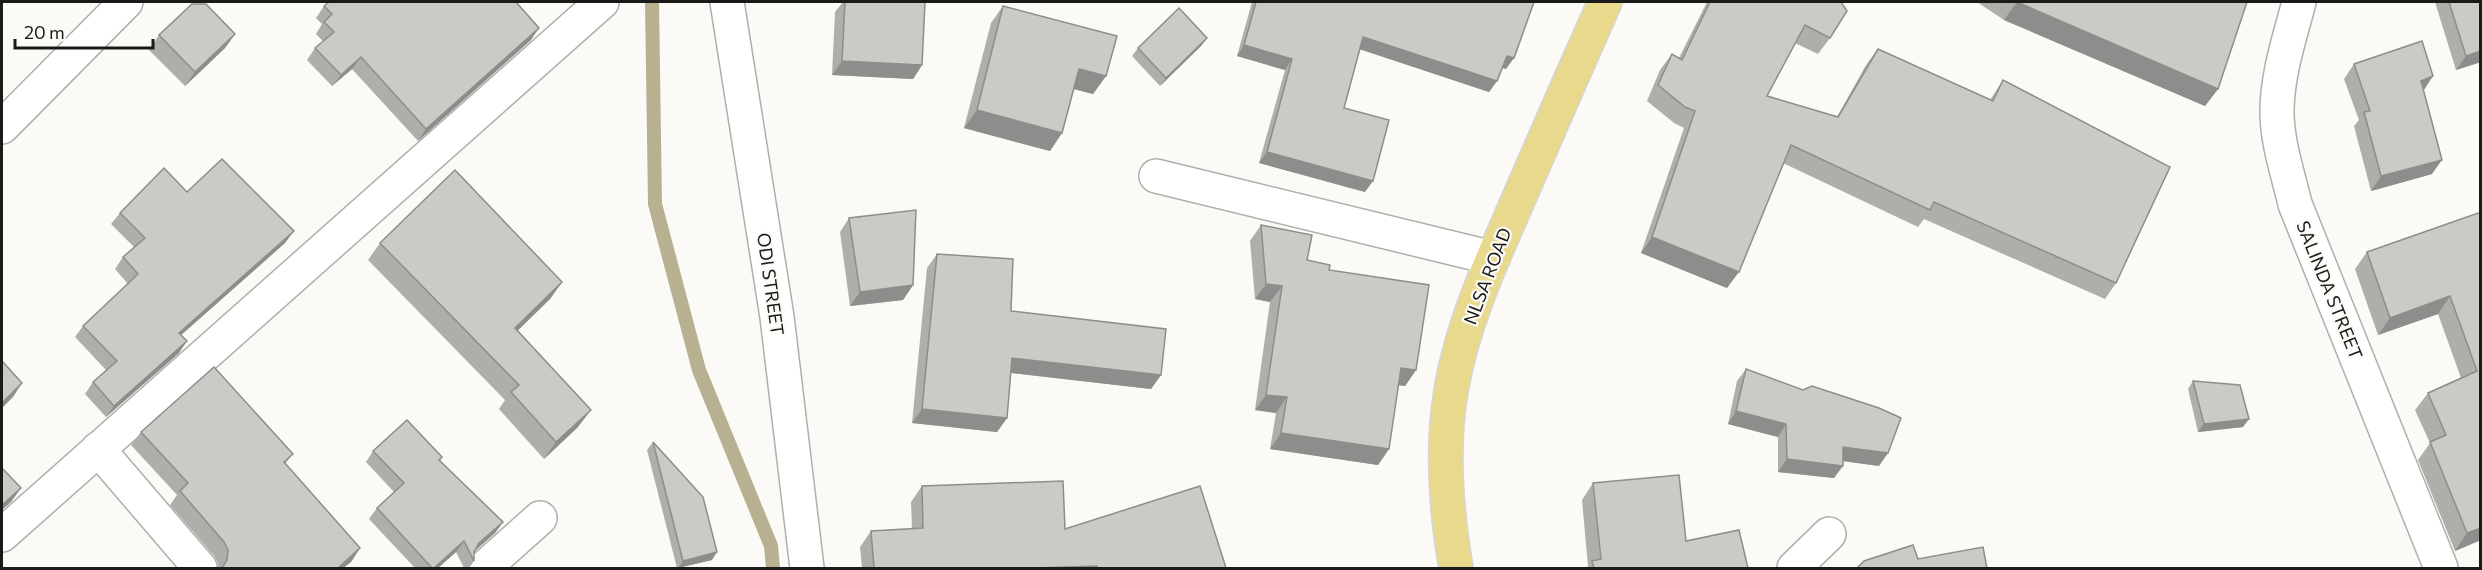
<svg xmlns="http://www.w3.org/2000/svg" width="2482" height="570" font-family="Commissioner,sans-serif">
  <rect width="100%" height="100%" fill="#fbfaf6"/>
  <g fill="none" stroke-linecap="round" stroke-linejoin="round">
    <polyline stroke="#b7b091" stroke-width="14" points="652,2 655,204 699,370 771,546 773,568"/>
    <defs>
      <g id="minor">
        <polyline points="727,2 777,317 807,568"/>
        <path d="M2299 2C2290 37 2277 74 2277 112 2277 142 2288 174 2295 204L2441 568"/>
        <polyline points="2,127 126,2"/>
        <polyline points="1156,176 1493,258"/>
        <polyline points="98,449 200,568"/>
        <polyline points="2,535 602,2"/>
        <polyline points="484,568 540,518"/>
        <polyline points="1794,568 1829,534"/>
      </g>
      <path id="major" d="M1456 568C1446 510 1441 450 1451 391 1462 324 1492 260 1519 198 1547 133 1576 67 1605 2"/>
    </defs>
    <use href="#minor" stroke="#b0afab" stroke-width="36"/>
    <use href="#major" stroke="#d6d6d5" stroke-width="36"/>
    <use href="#minor" stroke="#fff" stroke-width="33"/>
    <use href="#major" stroke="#e9d98c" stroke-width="33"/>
  </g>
  <g fill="#afaeaa">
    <polygon points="843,2 845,2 922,65 913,79 832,75 835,12"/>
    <polygon points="1252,2 1534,2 1506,69 1502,68 1497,81 1489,92 1360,49 1344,108 1365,192 1259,163 1285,70 1237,56"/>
    <polygon points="1707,2 1841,2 1830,38 1818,54 1795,43 1767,96 1837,117 1866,65 1878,49 1990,100 2003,80 2116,283 2105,299 1924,219 1918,227 1783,163 1727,288 1641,253 1684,128 1674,123 1647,101 1660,70 1672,54 1679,58"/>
    <polygon points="1977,2 2247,2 2218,89 2205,106 2004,20"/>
    <polygon points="2435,2 2481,2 2481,62 2456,70"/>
    <polygon points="324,6 531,40 418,141 352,69 332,86 307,60 315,48 323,41 316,34 322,24 316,18"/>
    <polygon points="1003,6 1106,76 1093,94 1074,89 1062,133 1050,151 964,128 991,23"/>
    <polygon points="235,34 225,48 185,86 149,50 159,35"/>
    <polygon points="1207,38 1201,46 1160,86 1132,56 1138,48"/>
    <polygon points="2354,64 2423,90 2432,174 2371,191 2354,126 2359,120 2344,79"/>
    <polygon points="187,192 285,243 181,335 179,353 106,417 85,394 93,382 106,370 75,337 83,326 128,284 115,269 123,257 134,247 111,224 120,213"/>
    <polygon points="2481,212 2481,540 2455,551 2418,460 2430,443 2415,410 2428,393 2461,378 2438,314 2378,335 2355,269 2367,252"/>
    <polygon points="849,218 913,285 903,300 850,306 840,232"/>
    <polygon points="1261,225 1307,260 1329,270 1416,370 1405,386 1398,385 1389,449 1378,465 1270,449 1276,413 1255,410 1270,302 1255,299 1250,241"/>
    <polygon points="380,243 562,282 550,299 517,331 578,427 544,459 499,409 505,400 368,260"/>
    <polygon points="937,254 1011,311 1161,375 1151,389 1011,373 1007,418 997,432 912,423 927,268"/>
    <polygon points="1746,369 1879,466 1843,461 1834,478 1778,472 1778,437 1728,424 1737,381"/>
    <polygon points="2193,381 2243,427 2198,432 2188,389"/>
    <polygon points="141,432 293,454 285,464 360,548 351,562 343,568 218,568 218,564 214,556 170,505 177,495 131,445"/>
    <polygon points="653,442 712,560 677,568 647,450"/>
    <polygon points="373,451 442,457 440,461 503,522 495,533 474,552 474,561 469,568 464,568 456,552 438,568 415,568 369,519 377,508 394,492 366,462"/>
    <polygon points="1593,483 1686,541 1748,568 1587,568 1588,566 1582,500"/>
    <polygon points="922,486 1065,529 1226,568 862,568 860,547 871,531 912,529 911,502"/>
  </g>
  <g fill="#8e8d8b">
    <polygon points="2017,2 2218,89 2205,106 2004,20"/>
    <polygon points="539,28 531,40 418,141 426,129"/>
    <polygon points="235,34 225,48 185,86 195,72"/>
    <polygon points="1363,37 1497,81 1489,92 1356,48"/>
    <polygon points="1207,38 1201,46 1160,86 1166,78"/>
    <polygon points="1244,45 1292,59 1285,70 1237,56"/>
    <polygon points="2481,51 2481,62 2456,70 2466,56"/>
    <polygon points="1507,56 1514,58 1506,69 1500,67"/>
    <polygon points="361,57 352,69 332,86 341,75"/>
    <polygon points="842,61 922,65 913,79 832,75"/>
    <polygon points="1079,69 1106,76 1093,94 1066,87"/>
    <polygon points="2433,76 2424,90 2421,81"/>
    <polygon points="977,110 1062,133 1050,151 964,128"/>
    <polygon points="1267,152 1373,181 1365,192 1259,163"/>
    <polygon points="2442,160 2432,174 2371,191 2381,176"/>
    <polygon points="294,231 285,243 171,344 179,333"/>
    <polygon points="1652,237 1739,272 1727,288 1641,253"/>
    <polygon points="562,282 550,299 503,345 515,328"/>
    <polygon points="1266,284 1282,286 1270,302 1255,299"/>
    <polygon points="913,285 903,300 850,306 860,292"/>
    <polygon points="2450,296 2438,314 2378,335 2390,318"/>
    <polygon points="187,341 179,353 106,417 114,406"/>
    <polygon points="1012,358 1161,375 1151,389 1003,372"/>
    <polygon points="1401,368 1416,370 1405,386 1390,384"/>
    <polygon points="22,383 13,397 2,408 2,403"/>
    <polygon points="1266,395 1287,397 1276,413 1255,410"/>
    <polygon points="922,409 1007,418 997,432 912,423"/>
    <polygon points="591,410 578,427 544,459 556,442"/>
    <polygon points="1736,411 1786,424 1778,437 1728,424"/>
    <polygon points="2249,419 2243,427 2198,432 2204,424"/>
    <polygon points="1281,433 1389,449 1378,465 1270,449"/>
    <polygon points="1843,447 1888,453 1879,466 1835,460"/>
    <polygon points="1787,459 1843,466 1834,478 1778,472"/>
    <polygon points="21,488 11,502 2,510 2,505"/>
    <polygon points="503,522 495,533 471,554 479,543"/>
    <polygon points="2481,528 2481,540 2455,551 2467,533"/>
    <polygon points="464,541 456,552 438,568 434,568"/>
    <polygon points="360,548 351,562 343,568 338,568"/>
    <polygon points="717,552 712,560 678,568 683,561"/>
    <polygon points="1097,566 1095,568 1036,568"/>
  </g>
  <g fill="#cbcac6" stroke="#8e8d8b" stroke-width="1.5">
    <polygon points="329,2 516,2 539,28 426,129 361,57 341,75 315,48 334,32 324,22 332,14 324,6"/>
    <polygon points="845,2 925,2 922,65 842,61"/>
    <polygon points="1256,2 1534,2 1514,58 1507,56 1497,81 1363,37 1344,108 1389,120 1373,181 1267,152 1292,59 1244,45"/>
    <polygon points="1710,2 1841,2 1847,11 1830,38 1805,25 1767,96 1838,117 1878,49 1993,101 2003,80 2170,167 2116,283 1934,202 1930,210 1791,145 1739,272 1652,237 1695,111 1685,107 1658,85 1672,54 1682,60"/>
    <polygon points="2017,2 2247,2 2218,89"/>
    <polygon points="2449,2 2481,2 2481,51 2466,56"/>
    <polygon points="192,4 206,4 235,34 195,72 159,35"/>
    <polygon points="1003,6 1117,36 1106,76 1079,69 1062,133 977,110"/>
    <polygon points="1179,8 1207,38 1166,78 1138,48"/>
    <polygon points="2422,41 2433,76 2421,81 2442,160 2381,176 2364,112 2370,111 2354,64"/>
    <polygon points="222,159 294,231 179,333 187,341 114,406 93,382 117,361 83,326 138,274 123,257 145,238 120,213 164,168 187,192"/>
    <polygon points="455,170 562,282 515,328 591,410 556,442 511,392 519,385 380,243"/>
    <polygon points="916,210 913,285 860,292 849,218"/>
    <polygon points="2481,212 2481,528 2467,533 2430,442 2446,435 2428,393 2477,371 2450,296 2390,318 2367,252"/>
    <polygon points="1261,225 1312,235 1307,260 1330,265 1329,270 1429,285 1416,370 1401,368 1389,449 1281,433 1287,397 1266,395 1282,286 1266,284"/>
    <polygon points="937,254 1013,259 1011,311 1166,329 1161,375 1012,358 1007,418 922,409"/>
    <polygon points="2,361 22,383 2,403"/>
    <polygon points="214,367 293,454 284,462 360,548 338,568 222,568 227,560 228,550 224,542 180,491 188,483 141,432"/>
    <polygon points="1746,369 1803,390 1812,386 1879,408 1901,418 1888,453 1843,447 1843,466 1787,459 1786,424 1736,411"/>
    <polygon points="2193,381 2240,385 2249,419 2204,424"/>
    <polygon points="407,420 442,457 439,460 503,522 479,543 474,552 474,561 464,541 434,568 432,568 377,508 404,483 373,451"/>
    <polygon points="653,442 703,497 717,552 683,561"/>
    <polygon points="2,468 21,488 2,505"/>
    <polygon points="1679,475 1686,541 1739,530 1748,568 1594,568 1592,561 1601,559 1593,483"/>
    <polygon points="1063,481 1065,529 1200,486 1226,568 1098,568 1097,566 1036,568 874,568 871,531 923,528 922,486"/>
    <polygon points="1913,545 1918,559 1983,547 1987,568 1857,568 1864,561"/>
  </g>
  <g text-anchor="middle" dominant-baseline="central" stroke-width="4.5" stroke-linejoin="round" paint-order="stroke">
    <g font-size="18" fill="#1a1a18" stroke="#fbfaf6">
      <text transform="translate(1487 276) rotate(-69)">NLSA ROAD</text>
      <text transform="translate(771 284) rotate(82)">ODI STREET</text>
      <text transform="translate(2330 290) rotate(68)">SALINDA STREET</text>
    </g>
  </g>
  <rect width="2482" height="570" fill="none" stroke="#1a1a18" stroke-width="6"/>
  <path d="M15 39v9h138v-9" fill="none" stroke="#1a1a18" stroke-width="3"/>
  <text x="24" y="39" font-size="18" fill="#1a1a18" stroke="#fbfaf6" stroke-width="4.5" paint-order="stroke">20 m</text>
</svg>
